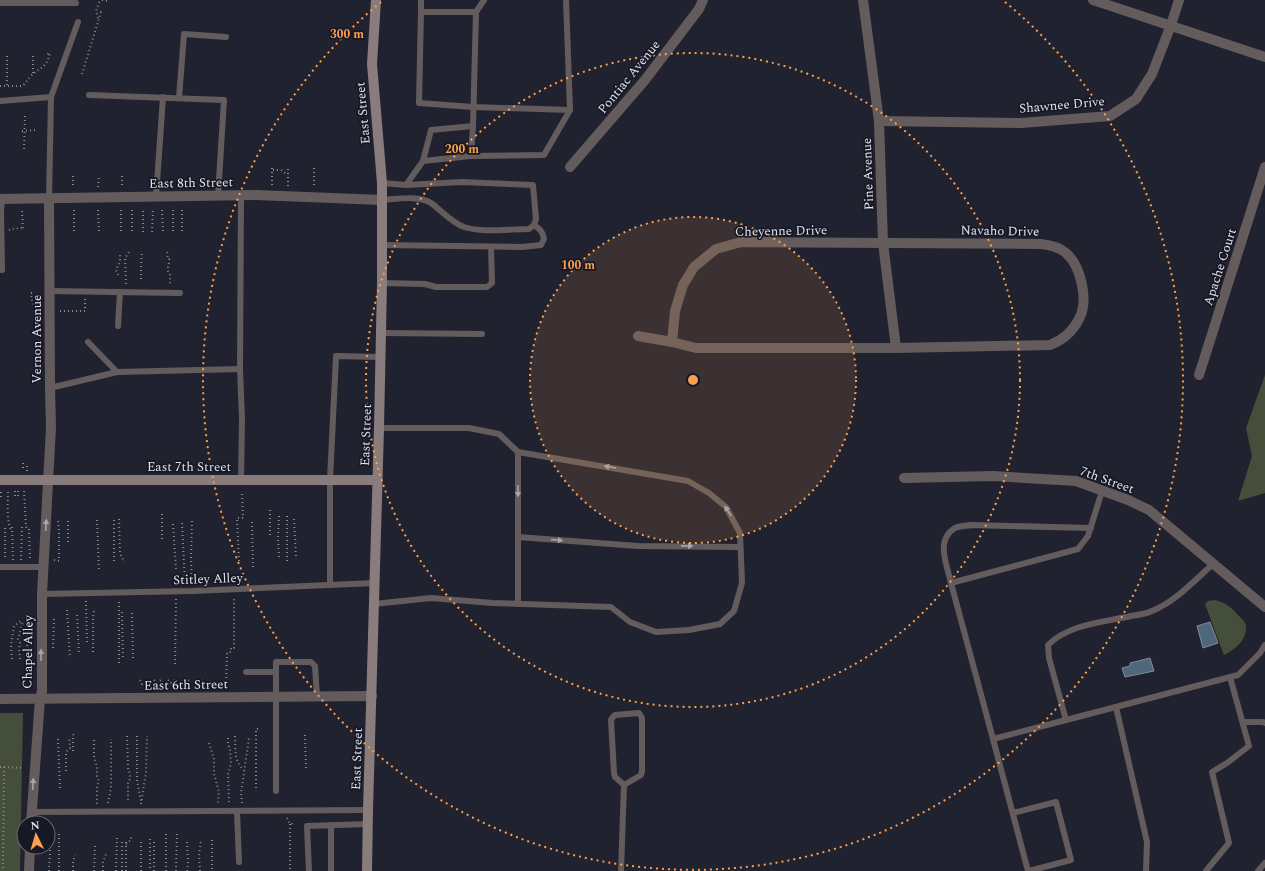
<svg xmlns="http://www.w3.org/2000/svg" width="1265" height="871" font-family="Spectral,serif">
  <rect width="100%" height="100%" fill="#21222f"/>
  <g fill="#444e3b">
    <polygon points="1265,375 1265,493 1238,501 1252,456 1246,428"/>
    <path d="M1214 600C1224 602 1230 606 1237 614 1239 616 1242 619 1244 621 1252 636 1235 650 1224 655L1205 604 1208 601Z"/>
    <polygon points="0,713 23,713 20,871 0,871"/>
  </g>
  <g fill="#4f677a" stroke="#7b8c9c">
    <polygon points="1210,622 1218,643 1203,648 1197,626"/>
    <polygon points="1150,658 1154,671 1125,677 1122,668 1130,666 1130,663"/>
  </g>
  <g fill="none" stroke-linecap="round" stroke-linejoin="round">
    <g stroke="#878893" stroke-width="2" stroke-dasharray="1 3" stroke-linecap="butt">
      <polyline points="102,0 107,1"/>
      <polyline points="98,18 96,11 100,0"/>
      <polyline points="7,56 7,86"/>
      <polyline points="33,56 33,74"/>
      <polyline points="82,74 101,12 103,13"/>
      <path d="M0 86H22C26 83 28 79 31 76 41 66 46 69 50 53L47 54"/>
      <polyline points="22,131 36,130"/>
      <polyline points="24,149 25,115"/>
      <polyline points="272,168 272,186"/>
      <polyline points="314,168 314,187"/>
      <polyline points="273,170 281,170 285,173 288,172"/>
      <polyline points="73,176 73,187"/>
      <polyline points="122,176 122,187"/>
      <polyline points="288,186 288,167"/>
      <polyline points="98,187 99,176"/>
      <polyline points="74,210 74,232"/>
      <polyline points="98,210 99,232"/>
      <polyline points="121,210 121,232"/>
      <polyline points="132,210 132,232"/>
      <polyline points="162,210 163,232"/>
      <polyline points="173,210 173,232"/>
      <polyline points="182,210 182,232"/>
      <polyline points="22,211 23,230"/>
      <polyline points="9,230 11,229 23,228"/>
      <polyline points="143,232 143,210"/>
      <polyline points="152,232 153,210"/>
      <path d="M167 252 168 259H169C170 265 165 269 170 274V284"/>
      <polyline points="118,275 116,270 120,262 120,253"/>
      <polyline points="141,279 141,265 142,252"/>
      <polyline points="126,284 125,258 129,252"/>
      <polyline points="31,293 32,293 31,298 37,313 39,313"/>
      <polyline points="60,311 85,311 85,299"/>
      <polyline points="23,463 23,471"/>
      <polyline points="27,471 27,463"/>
      <polyline points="15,491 15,499"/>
      <polyline points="18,491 18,499"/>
      <polyline points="24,491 26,527 29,530"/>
      <polyline points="1,492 1,499"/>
      <path d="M8 492C8 502 6 523 12 531"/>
      <polyline points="162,514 162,540"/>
      <polyline points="287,516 287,561"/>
      <polyline points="119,519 120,553 122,558 124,560 124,562"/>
      <polyline points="294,519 296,557"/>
      <polyline points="97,520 99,571"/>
      <polyline points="114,520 114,561"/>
      <polyline points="192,521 191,558 192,584"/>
      <polyline points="252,522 253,570"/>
      <polyline points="182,523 185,584"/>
      <polyline points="173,524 176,569"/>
      <polyline points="12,527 13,560"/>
      <polyline points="5,528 5,559"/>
      <polyline points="29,529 30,559"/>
      <polyline points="270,535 270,508"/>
      <polyline points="68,542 68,518"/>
      <polyline points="279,557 278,537 279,516"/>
      <polyline points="21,560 22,527"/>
      <polyline points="54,560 59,561 59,532 58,520"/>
      <polyline points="239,561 237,518 243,518 242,491"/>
      <polyline points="86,601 87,644"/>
      <polyline points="67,610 70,658"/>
      <polyline points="122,612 123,659"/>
      <polyline points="132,613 133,659"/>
      <polyline points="77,615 79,654"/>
      <polyline points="53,648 54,618"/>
      <polyline points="93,652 93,618 94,610"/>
      <polyline points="28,658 27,643 29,640 28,621"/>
      <polyline points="12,659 11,646 14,626 21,621"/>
      <polyline points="20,659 19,649 20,643 18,639 23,621"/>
      <polyline points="119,663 119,600"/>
      <polyline points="175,664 176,599"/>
      <polyline points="140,680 142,684 147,680"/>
      <polyline points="154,680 157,683 161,680"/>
      <polyline points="168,680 171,683 175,680"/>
      <polyline points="182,680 185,683 189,680"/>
      <polyline points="196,680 199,683 203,680"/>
      <polyline points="226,686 227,654 228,652 231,652 231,648 234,648 234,597"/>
      <polyline points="305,735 306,768"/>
      <polyline points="127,736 128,764 128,770 130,773 130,779 128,782 128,803"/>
      <polyline points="137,736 137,781 141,801"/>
      <path d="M235 736C236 750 233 760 244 770"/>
      <polyline points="228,738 228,744 230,749 231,764 228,774 229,804"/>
      <polyline points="58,739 60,789"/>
      <polyline points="94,740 94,757 97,767 97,776 99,781 97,786 97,804"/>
      <polyline points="209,743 214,759 214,774 219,792 218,803"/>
      <polyline points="73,751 73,735 74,734"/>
      <polyline points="0,767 4,767 3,871"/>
      <polyline points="4,767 24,768"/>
      <polyline points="66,771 66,752 70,748 69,737"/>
      <polyline points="256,788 256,729 258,729"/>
      <polyline points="108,803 111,788 111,739"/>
      <polyline points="242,803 241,793 249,738"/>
      <polyline points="141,804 146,772 147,736"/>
      <polyline points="287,818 290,824 292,824 293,826"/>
      <polyline points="290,824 290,871"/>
      <polyline points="150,839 150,871"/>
      <polyline points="212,840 212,871"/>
      <polyline points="126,844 131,840 131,835"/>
      <polyline points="49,871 51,835"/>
      <polyline points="59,871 59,833"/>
      <polyline points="73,871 73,862 75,855"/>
      <polyline points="94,871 95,844"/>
      <polyline points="103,871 103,862 106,854"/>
      <polyline points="116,871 117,835"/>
      <polyline points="122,871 122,839"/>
      <polyline points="126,871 126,839"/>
      <polyline points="141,871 141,839"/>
      <polyline points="154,871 154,839"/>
      <polyline points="166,871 166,832"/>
      <polyline points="176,871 177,832"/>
      <polyline points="187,871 188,862 187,840"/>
      <polyline points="200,871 199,855 201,840"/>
    </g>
    <g stroke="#645c5c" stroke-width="6">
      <polyline points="421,0 421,12 476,12"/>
      <polyline points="566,0 570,110"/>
      <polyline points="0,3 76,3"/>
      <polyline points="421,12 419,103 473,107 570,110 544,155 471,156 473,126"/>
      <polyline points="89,95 224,100 218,196"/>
      <polyline points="179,98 184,34 226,37"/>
      <polyline points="0,101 51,97"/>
      <polyline points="423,161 471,156"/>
      <polyline points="382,183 406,185 423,161 431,130 473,126 476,12 484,0"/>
      <polyline points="156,197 163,97"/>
      <polyline points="49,198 51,97 78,22"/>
      <path d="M382 200C396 199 420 195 431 203 442 211 451 222 464 227 482 233 509 229 529 229L534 225 536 219 533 185 462 182 406 185"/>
      <path d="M382 245 522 247 541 245 544 239C543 232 540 229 534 225"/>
      <polyline points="2,270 1,211 2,199"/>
      <polyline points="382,283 425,284 436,287 487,287 492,283 491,247"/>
      <polyline points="50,291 180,293"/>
      <polyline points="118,326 120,292"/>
      <polyline points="381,333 482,334"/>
      <polyline points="88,342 117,372"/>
      <polyline points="50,388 117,372 240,369"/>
      <polyline points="241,480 242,419 240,369 241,195"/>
      <path d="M1091 528 971 525C966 526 959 526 955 528 935 540 947 565 951 583L1078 549 1088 536 1102 491"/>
      <polyline points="518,537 638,546 740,547"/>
      <path d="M1213 564C1194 581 1176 601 1152 611 1146 614 1138 615 1131 616 1104 622 1069 624 1048 645L1049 658 1066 720 1238 675 1260 653 1265 645"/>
      <polyline points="0,567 44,567"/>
      <polyline points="951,583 993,739 1066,720"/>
      <polyline points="330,585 330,480 336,356 381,357"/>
      <polyline points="42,594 193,591 375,583"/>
      <polyline points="374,604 431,598 493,603 611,607 630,622 656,632 689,630 720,624 734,611 742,583 740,533 726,507 709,493 688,481 518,452 499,434 469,428 379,428"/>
      <polyline points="518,604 518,452"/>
      <polyline points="246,672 276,672"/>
      <polyline points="1116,707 1147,842 1146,871"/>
      <polygon points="639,713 642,718 642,771 641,775 624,785 615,777 614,773 611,720 613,717 615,715"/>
      <polyline points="1243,722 1263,722 1265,723"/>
      <polyline points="993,739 1028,871"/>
      <polyline points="276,791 276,662 311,662 315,666 317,697"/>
      <polyline points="237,811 239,862"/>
      <polyline points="31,812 368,810"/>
      <polyline points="1013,813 1056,802 1071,860 1029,871"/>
      <polyline points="331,825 331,871"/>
      <polyline points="309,871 307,826 368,824"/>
      <polyline points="621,871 624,785"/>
      <polyline points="1206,871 1229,843 1212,772 1227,763 1249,746 1230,677"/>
      <polyline points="1258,871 1265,863"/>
    </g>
    <g stroke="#645c5c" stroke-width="10">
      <polyline points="863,0 879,121 883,243 896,348"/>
      <polyline points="1093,0 1265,57"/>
      <polyline points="879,121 1021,123 1110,116 1136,99 1152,74 1171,25 1179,0"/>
      <polyline points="570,167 645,80 699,9 703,0"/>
      <polyline points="0,199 256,195 382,200"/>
      <path d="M741 242 1041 244C1050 245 1059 247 1066 253 1081 266 1089 301 1079 319 1073 331 1063 340 1050 345L896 348H696L672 342 675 311 683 285 694 267 716 249Z"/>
      <polyline points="638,336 672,342"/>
      <polyline points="1199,375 1265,167"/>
      <polyline points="904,478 993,476 1076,481 1128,500 1149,510 1265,607"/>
      <polyline points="0,699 372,696"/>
      <polyline points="31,823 40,699 42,691 42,594 51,427 50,388 49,198"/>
      <polyline points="29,871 30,847"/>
    </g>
    <g stroke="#897c7d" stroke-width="10">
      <polyline points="0,480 377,480"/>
      <polyline points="367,871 368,810 379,428 382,283 382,183 372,64 376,0"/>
    </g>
  </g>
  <defs><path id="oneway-solid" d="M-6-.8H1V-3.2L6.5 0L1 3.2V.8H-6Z"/></defs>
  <g fill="#a9a6ab">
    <use href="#oneway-solid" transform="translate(610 467) rotate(-170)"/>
    <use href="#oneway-solid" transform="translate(518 491) rotate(90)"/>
    <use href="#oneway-solid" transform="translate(728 511) rotate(-122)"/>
    <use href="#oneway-solid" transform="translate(46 525) rotate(-87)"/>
    <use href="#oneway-solid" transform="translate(557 540) rotate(4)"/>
    <use href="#oneway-solid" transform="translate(687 546) rotate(1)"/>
    <use href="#oneway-solid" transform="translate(41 655) rotate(-90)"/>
    <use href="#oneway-solid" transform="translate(33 784) rotate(-86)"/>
  </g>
  <circle cx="693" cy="380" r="163" fill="#fa9f4e" fill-opacity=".12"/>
  <g fill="none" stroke="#fa9f4e" stroke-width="2" stroke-dasharray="2 4">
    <circle cx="693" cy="380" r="163"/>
    <circle cx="693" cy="380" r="327"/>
    <path d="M1005 2A490 490 0 1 1 381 2"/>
  </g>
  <g text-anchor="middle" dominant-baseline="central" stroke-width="3.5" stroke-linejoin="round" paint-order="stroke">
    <g font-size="13" fill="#e2e3ec" stroke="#171825">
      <text transform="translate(629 77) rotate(-51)">Pontiac Avenue</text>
      <text transform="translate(1062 105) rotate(-5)">Shawnee Drive</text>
      <text transform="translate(363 113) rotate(-95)">East Street</text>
      <text transform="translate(868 174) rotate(-92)">Pine Avenue</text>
      <text transform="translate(191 183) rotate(-1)">East 8th Street</text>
      <text transform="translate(781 231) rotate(-1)">Cheyenne Drive</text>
      <text transform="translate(1000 231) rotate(1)">Navaho Drive</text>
      <text transform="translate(1220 267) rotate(-72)">Apache Court</text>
      <text transform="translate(37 339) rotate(-90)">Vernon Avenue</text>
      <text transform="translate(366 435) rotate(-88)">East Street</text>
      <text x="189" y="467">East 7th Street</text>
      <text transform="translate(1107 480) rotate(20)">7th Street</text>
      <text transform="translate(208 579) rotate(-2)">Stitley Alley</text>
      <text transform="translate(28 652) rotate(-89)">Chapel Alley</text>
      <text transform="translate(186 685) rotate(-1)">East 6th Street</text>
      <text transform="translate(357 759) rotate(-88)">East Street</text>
    </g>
  </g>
  <circle cx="693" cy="380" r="6" fill="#fa9f4e" stroke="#171825" stroke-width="2"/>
  <g font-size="12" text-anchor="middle" font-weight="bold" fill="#fa9f4e" stroke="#171825" stroke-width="3.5" stroke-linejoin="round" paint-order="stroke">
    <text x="347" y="38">300 m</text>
    <text x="462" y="153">200 m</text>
    <text x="578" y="269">100 m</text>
  </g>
  <g transform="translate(36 835) rotate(355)"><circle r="19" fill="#171825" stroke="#686975"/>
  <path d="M0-3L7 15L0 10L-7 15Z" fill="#fa9f4e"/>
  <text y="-6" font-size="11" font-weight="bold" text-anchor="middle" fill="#e2e3ec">N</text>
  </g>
</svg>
